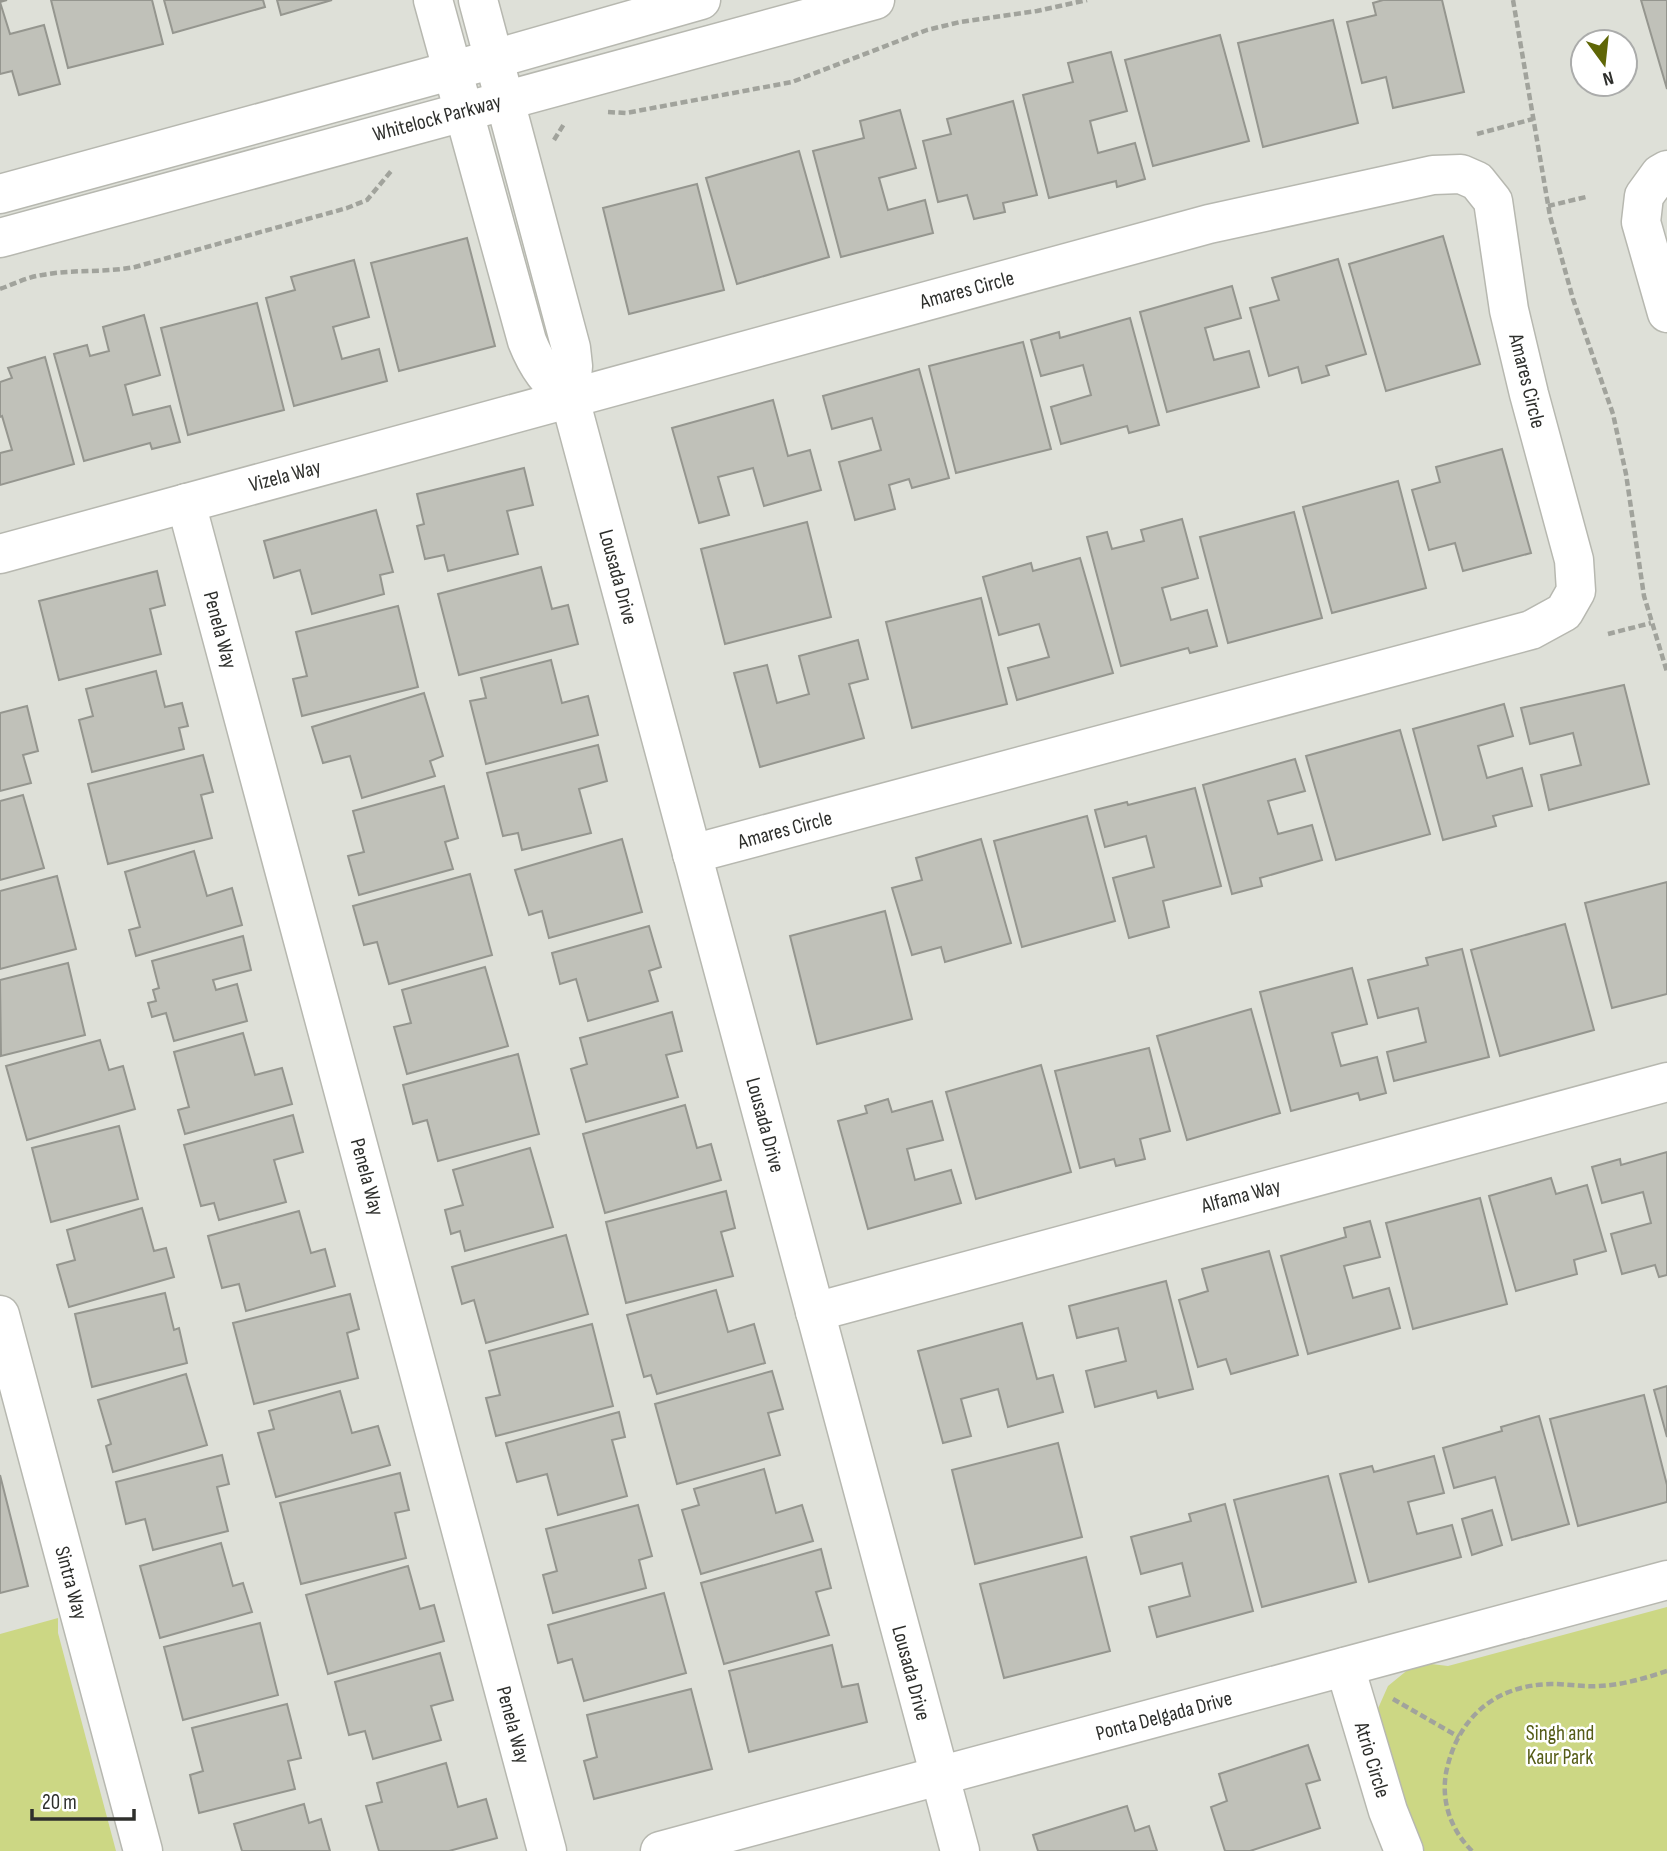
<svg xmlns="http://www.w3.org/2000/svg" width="1667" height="1851" font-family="'Sofia Sans Condensed',sans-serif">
  <rect width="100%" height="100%" fill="#dee0d8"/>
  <g fill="#ccd784">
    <polygon points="1667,1607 1667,1851 1424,1851 1375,1728 1376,1713 1388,1686 1410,1668 1423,1663 1448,1666"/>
    <polygon points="58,1618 58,1633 116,1851 0,1851 0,1634"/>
  </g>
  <g fill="#c0c1b9" stroke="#95968f" stroke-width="2">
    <polygon points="0,0 7,0 0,2 10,34 44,25 60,84 19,95 12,71 0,74"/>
    <polygon points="51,0 152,0 163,44 68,68"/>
    <polygon points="164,0 263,0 265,7 173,33"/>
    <polygon points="277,0 332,0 281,15"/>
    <polygon points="1383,0 1442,0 1464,92 1393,108 1386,77 1362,83 1347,22 1376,15 1373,3"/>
    <polygon points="1641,0 1667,0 1667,89"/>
    <polygon points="1333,20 1358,123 1263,147 1238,43"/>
    <polygon points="1220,35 1249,141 1153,166 1125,60"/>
    <polygon points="1111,52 1127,111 1090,121 1098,153 1135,143 1145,179 1117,187 1116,181 1049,198 1023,95 1073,82 1068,63"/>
    <polygon points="1013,101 1037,195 1003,203 1005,212 974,219 967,195 938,202 923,141 951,134 947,119"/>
    <polygon points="900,110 916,168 879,178 888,210 925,200 933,233 841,257 813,151 864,138 860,121"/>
    <polygon points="799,151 829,257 737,284 706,178"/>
    <polygon points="697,184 724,290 629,314 603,208"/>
    <polygon points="1443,236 1480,364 1386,391 1349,264"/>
    <polygon points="467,238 495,346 399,371 371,263"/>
    <polygon points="1338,259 1366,354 1326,366 1329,375 1302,383 1298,367 1269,376 1250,308 1279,300 1272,278"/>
    <polygon points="354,260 369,317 333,327 342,359 379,349 387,381 294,406 266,298 295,290 291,277"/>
    <polygon points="1232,286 1241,318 1205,328 1214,360 1249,351 1259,387 1167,412 1140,312"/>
    <polygon points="257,303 284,410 188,435 161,328"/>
    <polygon points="144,315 160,375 125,385 133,415 170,406 180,442 152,449 150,443 84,461 54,354 87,345 90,356 109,351 103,327"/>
    <polygon points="1130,318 1159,425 1129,433 1127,426 1061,444 1051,407 1091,395 1083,365 1041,376 1031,340 1059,332 1060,338"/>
    <polygon points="1023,342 1051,449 956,473 929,366"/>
    <polygon points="45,357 74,464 0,485 0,453 12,450 2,416 0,417 0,382 12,378 8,368"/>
    <polygon points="919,369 949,478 912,488 909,479 889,485 895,509 855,520 839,462 881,450 872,418 832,429 823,396"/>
    <polygon points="773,400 788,456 810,450 821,490 764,506 753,468 718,477 729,515 699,523 672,428"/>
    <polygon points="1502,449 1531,553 1463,571 1455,543 1429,550 1412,490 1440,482 1436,467"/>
    <polygon points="524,468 533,505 507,511 518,554 448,571 444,555 425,559 417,526 424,524 417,494"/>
    <polygon points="1398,481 1426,588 1332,613 1303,507"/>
    <polygon points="376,510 393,572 380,575 384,594 312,614 300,570 274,578 264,541"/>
    <polygon points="1294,512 1322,618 1228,643 1200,537"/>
    <polygon points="1182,519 1198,578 1162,588 1171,620 1207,610 1217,646 1190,653 1188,648 1121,666 1087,537 1107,532 1112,549 1144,541 1141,530"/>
    <polygon points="807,522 831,617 725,644 701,549"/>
    <polygon points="1080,558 1113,673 1017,700 1008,668 1049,657 1039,624 999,635 983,577 1031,563 1033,571"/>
    <polygon points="541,567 552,609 568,605 578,644 459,675 438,594"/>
    <polygon points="157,571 165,605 150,609 161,654 59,680 39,601"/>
    <polygon points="981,598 1007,704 912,728 886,622"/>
    <polygon points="398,606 418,687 302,716 293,679 307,676 296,632"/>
    <polygon points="858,640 868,679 849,684 864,738 760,767 734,673 767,665 777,703 809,694 799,656"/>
    <polygon points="551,660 562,703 588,696 598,735 486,764 470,701 486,698 481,678"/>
    <polygon points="156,671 165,707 182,703 188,726 179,728 184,749 92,772 79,720 93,716 86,689"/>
    <polygon points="1624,685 1649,784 1549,810 1541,775 1581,765 1573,733 1530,744 1521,708"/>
    <polygon points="424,693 443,756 430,761 435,776 362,798 350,756 323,763 312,727"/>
    <polygon points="1504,704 1513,736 1478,746 1487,778 1522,768 1532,806 1493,816 1496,826 1443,840 1413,729"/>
    <polygon points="27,706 38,751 23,755 31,783 0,791 0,713"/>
    <polygon points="1400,730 1430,834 1336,860 1306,756"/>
    <polygon points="598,745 607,781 579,789 591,833 522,850 518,833 503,836 487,773"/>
    <polygon points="203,755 213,792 201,795 212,838 108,864 88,784"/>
    <polygon points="1295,759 1305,791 1268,801 1278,834 1312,825 1322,860 1260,878 1262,886 1232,894 1203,785"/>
    <polygon points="444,786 458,838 445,842 453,869 359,895 348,856 364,852 353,811"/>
    <polygon points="1195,788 1221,886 1163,901 1169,927 1129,938 1113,878 1154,867 1146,836 1105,847 1095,810 1127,802 1128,805"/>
    <polygon points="23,795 44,868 0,880 0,801"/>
    <polygon points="1087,816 1115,921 1022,947 994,841"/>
    <polygon points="622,839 642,912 549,938 542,911 529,915 515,870"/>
    <polygon points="981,839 1011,943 945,962 941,947 912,955 892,888 922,880 916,858"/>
    <polygon points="194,851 207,896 232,888 242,925 136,956 129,930 140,927 125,872"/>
    <polygon points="470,874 492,955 389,984 377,942 364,945 353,906"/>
    <polygon points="57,876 76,949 0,969 0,891"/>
    <polygon points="1667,882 1667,994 1612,1008 1585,903"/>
    <polygon points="885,911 912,1019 817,1044 790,936"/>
    <polygon points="1565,924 1594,1030 1500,1056 1471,950"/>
    <polygon points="649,926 661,967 649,971 658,1001 588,1021 576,979 560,984 552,953"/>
    <polygon points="243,936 251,970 213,980 216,990 237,984 247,1021 174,1041 166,1013 152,1017 148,1003 156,1001 153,990 159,988 152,961"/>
    <polygon points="1462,949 1489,1057 1394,1081 1387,1052 1426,1042 1418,1008 1378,1018 1368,980 1428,965 1426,958"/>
    <polygon points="68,963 85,1035 1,1056 0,980"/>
    <polygon points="485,967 508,1046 407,1074 394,1027 411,1023 402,990"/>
    <polygon points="1352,968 1367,1024 1332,1033 1341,1066 1377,1057 1386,1093 1360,1100 1358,1093 1291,1111 1260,992"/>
    <polygon points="1251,1009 1280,1113 1187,1140 1157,1036"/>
    <polygon points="672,1012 682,1051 666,1055 678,1097 586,1122 571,1069 587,1064 580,1038"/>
    <polygon points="243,1033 255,1075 282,1068 292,1104 185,1134 178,1110 189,1107 174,1052"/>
    <polygon points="100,1040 109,1070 123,1066 135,1109 27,1140 6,1066"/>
    <polygon points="1149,1048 1170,1131 1140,1139 1145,1159 1116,1166 1114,1159 1080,1168 1055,1071"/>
    <polygon points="518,1054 539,1134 438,1161 427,1120 413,1124 403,1085"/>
    <polygon points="1041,1065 1071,1172 976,1199 946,1092"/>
    <polygon points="888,1099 892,1112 932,1101 943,1140 907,1149 915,1180 951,1170 961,1203 868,1229 838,1121 867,1113 865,1106"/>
    <polygon points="685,1105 697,1148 711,1144 721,1180 605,1213 583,1134"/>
    <polygon points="293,1115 303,1152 274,1160 286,1202 219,1220 214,1203 201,1206 184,1145"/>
    <polygon points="119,1126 138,1199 51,1222 32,1148"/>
    <polygon points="530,1148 553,1227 465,1251 460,1231 451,1234 445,1210 463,1205 453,1170"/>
    <polygon points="1667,1152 1667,1275 1659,1277 1655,1265 1622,1274 1611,1234 1651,1223 1643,1192 1602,1203 1592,1167 1620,1159 1621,1165"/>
    <polygon points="1551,1178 1556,1194 1587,1185 1606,1251 1574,1260 1577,1274 1516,1291 1489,1196"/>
    <polygon points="726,1191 735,1228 721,1232 733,1276 626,1303 606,1222"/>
    <polygon points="1480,1198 1507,1304 1413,1329 1386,1223"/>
    <polygon points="142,1208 154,1251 166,1248 174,1277 69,1307 57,1265 75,1260 67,1230"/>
    <polygon points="299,1211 311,1253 325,1249 335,1286 246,1311 239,1284 222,1288 208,1236"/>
    <polygon points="1370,1221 1380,1257 1344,1266 1353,1298 1389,1288 1400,1328 1308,1354 1281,1256 1346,1237 1344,1228"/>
    <polygon points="566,1235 588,1314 486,1343 474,1300 462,1304 452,1267"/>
    <polygon points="1269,1251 1298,1355 1231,1374 1226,1359 1198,1367 1179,1300 1208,1291 1202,1269"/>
    <polygon points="1166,1281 1193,1389 1158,1398 1156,1391 1095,1407 1086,1371 1126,1361 1118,1328 1077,1338 1069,1306"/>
    <polygon points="716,1290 728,1332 754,1324 765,1363 657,1394 651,1375 644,1377 627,1315"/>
    <polygon points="165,1293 174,1330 179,1328 187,1363 92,1387 75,1314"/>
    <polygon points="350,1294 359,1329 347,1333 358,1378 254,1404 233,1323"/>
    <polygon points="1022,1323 1037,1379 1053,1375 1063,1412 1008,1427 998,1389 961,1399 971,1436 943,1443 918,1351"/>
    <polygon points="592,1324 613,1406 496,1436 486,1398 500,1395 489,1351"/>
    <polygon points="772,1371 783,1409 768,1413 780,1455 677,1484 655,1404"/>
    <polygon points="186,1374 207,1445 113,1472 106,1446 111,1444 98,1400"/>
    <polygon points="1667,1386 1667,1437 1654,1390"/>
    <polygon points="340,1391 352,1433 378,1426 390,1465 276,1497 258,1433 274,1429 269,1411"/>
    <polygon points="1644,1395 1667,1485 1667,1502 1578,1526 1550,1419"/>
    <polygon points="619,1412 625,1437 612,1440 627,1496 558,1515 547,1474 517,1482 506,1443"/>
    <polygon points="1539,1416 1569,1524 1512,1540 1495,1477 1454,1488 1443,1448 1502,1431 1501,1427"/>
    <polygon points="1058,1443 1082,1537 975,1564 952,1470"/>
    <polygon points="222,1455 229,1484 217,1487 228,1531 153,1550 145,1519 126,1524 116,1482"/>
    <polygon points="1434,1456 1444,1493 1408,1502 1417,1534 1452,1525 1461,1557 1369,1582 1340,1474 1372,1466 1374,1472"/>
    <polygon points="764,1469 776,1513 802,1505 813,1541 701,1574 682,1510 699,1505 694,1489"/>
    <polygon points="400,1473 409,1510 395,1513 406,1558 301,1584 280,1503"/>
    <polygon points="0,1475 28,1586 0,1593"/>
    <polygon points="1328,1476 1356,1582 1262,1607 1234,1500"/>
    <polygon points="1225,1504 1253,1611 1157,1637 1149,1607 1190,1596 1182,1563 1141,1574 1131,1537 1191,1521 1189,1514"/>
    <polygon points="638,1505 652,1556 639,1560 646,1588 553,1613 543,1575 557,1571 546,1529"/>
    <polygon points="1492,1510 1502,1545 1472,1555 1462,1519"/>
    <polygon points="221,1543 233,1586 243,1583 252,1612 160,1638 140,1566"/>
    <polygon points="821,1549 831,1588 816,1592 829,1635 724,1664 701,1583"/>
    <polygon points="1086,1557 1110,1651 1004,1678 980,1584"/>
    <polygon points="408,1566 420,1609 434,1605 444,1641 328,1674 306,1595"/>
    <polygon points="664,1593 686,1673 584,1701 572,1659 558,1663 548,1625"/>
    <polygon points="260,1623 278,1695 183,1720 164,1647"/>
    <polygon points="832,1645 842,1687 858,1684 867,1722 749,1752 729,1671"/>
    <polygon points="440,1653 453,1700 431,1706 441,1740 373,1759 365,1731 349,1735 335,1682"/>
    <polygon points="691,1689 712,1769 594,1799 584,1761 597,1757 587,1715"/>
    <polygon points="287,1704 301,1758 288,1761 295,1789 199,1813 190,1775 203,1771 192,1728"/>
    <polygon points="1308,1745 1320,1780 1306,1784 1320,1828 1250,1851 1225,1851 1211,1807 1227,1801 1219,1774"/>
    <polygon points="446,1763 458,1807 486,1799 497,1838 449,1851 379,1851 366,1806 382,1802 377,1783"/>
    <polygon points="304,1804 309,1823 321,1819 330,1851 242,1851 234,1824"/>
    <polygon points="1127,1806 1135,1831 1149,1826 1157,1851 1038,1851 1033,1835"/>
  </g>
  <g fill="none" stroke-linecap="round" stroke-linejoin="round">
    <defs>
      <g id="minor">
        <path d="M433 0 527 341C537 366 549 383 570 399"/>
        <polyline points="478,0 571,348 573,366 570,399 960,1851"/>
        <polyline points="1667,170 1660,174 1644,196 1641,222 1667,313"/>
        <polyline points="186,503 547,1851"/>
        <polyline points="0,554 1209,224 1433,175 1461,174 1477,181 1493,201 1509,310 1529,394 1574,560 1576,591 1564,612 1531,630 692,854"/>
        <polyline points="815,1312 1667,1082"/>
        <polyline points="0,1315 143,1851"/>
        <polyline points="1345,1667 1388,1811 1404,1851"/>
        <polyline points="660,1851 1667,1580"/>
      </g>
      <g id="major">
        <polyline points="0,194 494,59 701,0"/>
        <polyline points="0,238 875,0"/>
      </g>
    </defs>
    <use href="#minor" stroke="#b7b8b0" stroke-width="41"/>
    <use href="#major" stroke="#b7b8b0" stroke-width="41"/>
    <g stroke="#a1a39c" stroke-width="4.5" stroke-dasharray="7 3.5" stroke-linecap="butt">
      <polyline points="1513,0 1550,216 1573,299 1613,414 1626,474 1644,596 1667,672"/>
      <polyline points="608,112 626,113 792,82 927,30 960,22 1037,11 1087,0"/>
      <polyline points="1477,134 1533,119"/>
      <polyline points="554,140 564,124"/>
      <polyline points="1548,206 1586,197"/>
      <path d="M0 289C14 284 27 277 42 275 73 269 104 273 135 267L347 208 367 200 392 170"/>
      <polyline points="1608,634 1651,623"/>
      <polyline points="1393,1699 1459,1737"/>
      <path d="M1472 1851C1451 1830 1441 1802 1446 1773 1457 1718 1495 1685 1551 1684 1567 1684 1583 1687 1599 1686 1622 1685 1646 1678 1667 1671"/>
    </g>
    <use href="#minor" stroke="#fff" stroke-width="38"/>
    <use href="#major" stroke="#fff" stroke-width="38"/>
  </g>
  <g text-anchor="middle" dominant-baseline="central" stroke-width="5" stroke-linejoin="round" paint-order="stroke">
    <g font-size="21" fill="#2e2f2c" stroke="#fff">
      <text transform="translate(437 118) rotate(-15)">Whitelock Parkway</text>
      <text transform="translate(967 290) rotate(-15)">Amares Circle</text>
      <text transform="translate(1527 381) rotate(76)">Amares Circle</text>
      <text transform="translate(285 476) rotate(-15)">Vizela Way</text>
      <text transform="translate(618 577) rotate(75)">Lousada Drive</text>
      <text transform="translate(220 630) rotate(75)">Penela Way</text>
      <text transform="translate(785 830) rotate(-15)">Amares Circle</text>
      <text transform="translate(765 1125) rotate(75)">Lousada Drive</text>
      <text transform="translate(367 1177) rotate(75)">Penela Way</text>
      <text transform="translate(1241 1196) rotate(-15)">Alfama Way</text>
      <text transform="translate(71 1583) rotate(75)">Sintra Way</text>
      <text transform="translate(911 1673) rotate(75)">Lousada Drive</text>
      <text transform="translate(1164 1716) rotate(-15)">Ponta Delgada Drive</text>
      <text transform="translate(513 1725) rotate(75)">Penela Way</text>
      <text transform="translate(1372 1760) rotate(73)">Atrio Circle</text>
    </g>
    <g font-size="21" fill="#555c17" stroke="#fff">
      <text x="1560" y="1733">Singh and<tspan x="1560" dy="24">Kaur Park</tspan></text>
    </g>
  </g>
  <g transform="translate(1604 63) rotate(165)"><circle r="33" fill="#ffffff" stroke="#abacab" stroke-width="2"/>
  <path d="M0-5L12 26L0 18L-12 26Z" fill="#5f6606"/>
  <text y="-10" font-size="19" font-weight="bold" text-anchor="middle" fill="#2e2f2c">N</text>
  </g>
  <path d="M32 1809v10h102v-10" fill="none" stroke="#2e2f2c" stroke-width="3.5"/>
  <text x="42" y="1809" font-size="21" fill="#2e2f2c" stroke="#ffffff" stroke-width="5" paint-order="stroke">20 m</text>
</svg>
